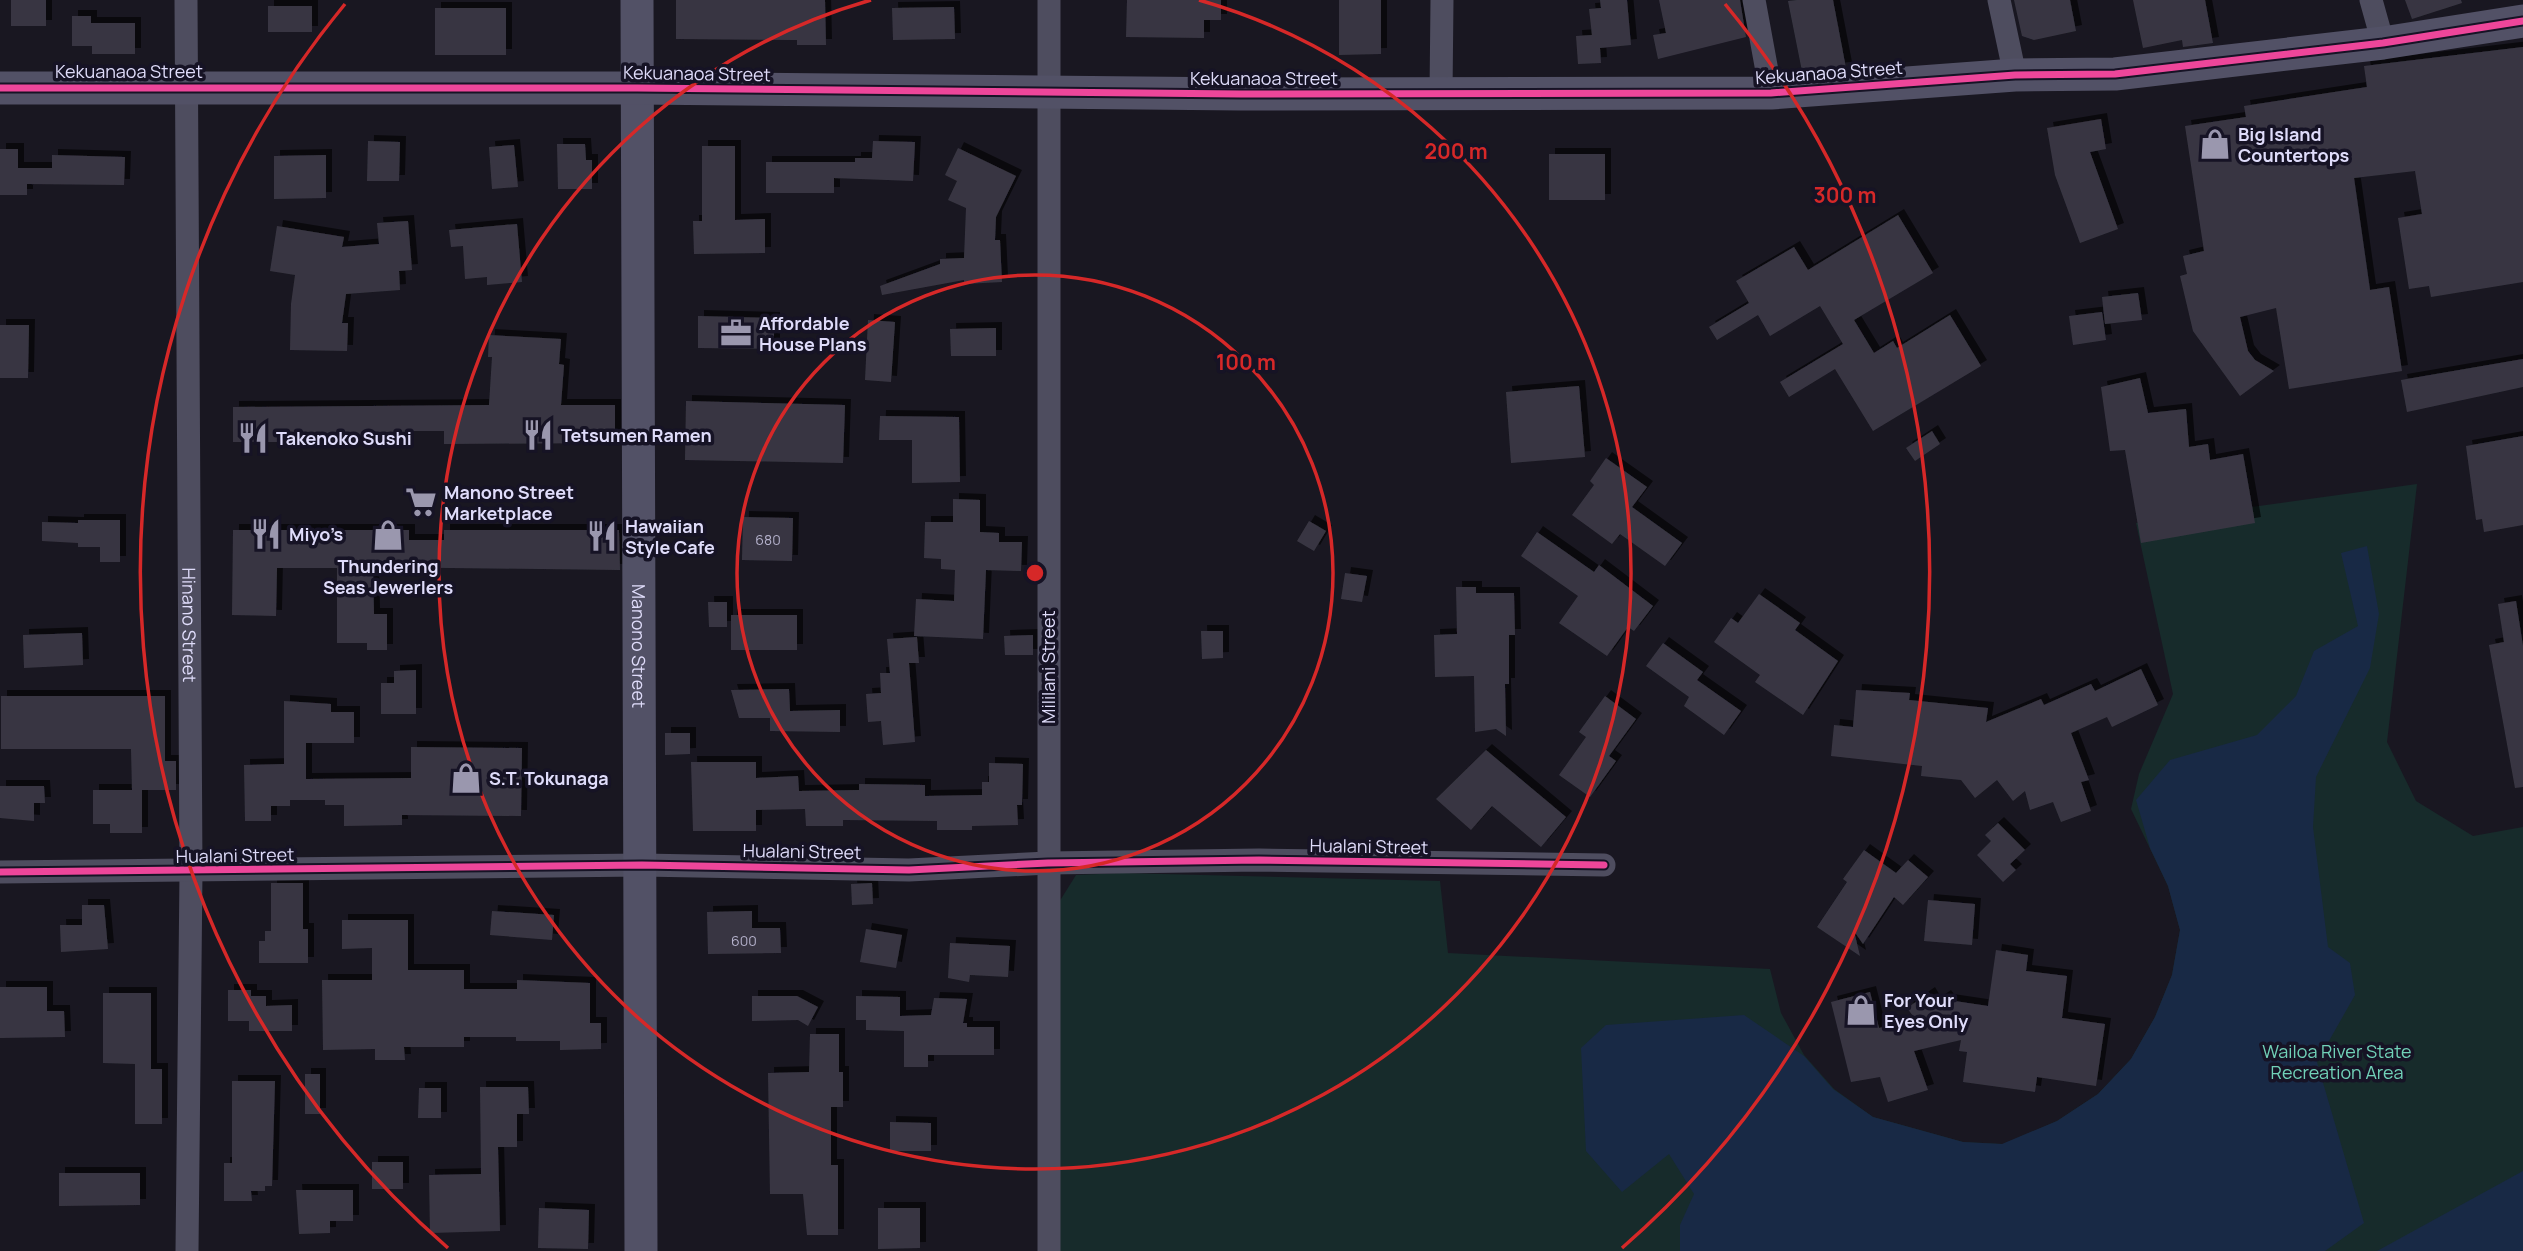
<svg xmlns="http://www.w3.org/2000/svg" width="2523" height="1251" font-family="Manrope,sans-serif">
  <defs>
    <filter id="shadow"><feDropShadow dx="6" dy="-6" stdDeviation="0" flood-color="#0009"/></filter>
  </defs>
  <rect width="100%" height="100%" fill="#191721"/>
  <polygon fill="#172b2b" points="2417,484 2387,742 2416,801 2473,836 2523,827 2523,1251 1060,1251 1056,907 1076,875 1122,873 1440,881 1448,953 1770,969 1781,1013 1804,1055 1834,1089 1873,1117 1963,1142 2003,1144 2057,1121 2098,1094 2131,1059 2155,1017 2172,975 2180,930 2168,886 2131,809 2139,774 2173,694 2136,523"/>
  <g fill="#182945">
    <polygon points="2367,546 2379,614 2370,668 2316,777 2313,827 2328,947 2350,963 2355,995 2317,1062 2364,1223 2325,1251 1680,1251 1680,1225 1694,1194 1669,1154 1622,1192 1586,1151 1581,1048 1606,1025 1744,1015 1804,1056 1833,1089 1873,1117 1963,1142 2002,1144 2057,1121 2098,1094 2131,1059 2155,1017 2172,975 2180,930 2168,886 2150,848 2136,800 2170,760 2257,735 2296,696 2314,651 2358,626 2341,553"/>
    <polygon points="2523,1171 2523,1251 2377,1251"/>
  </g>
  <g fill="#383642" filter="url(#shadow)">
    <rect x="11" y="0" width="35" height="26"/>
    <polygon points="676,0 825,0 826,45 797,45 797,40 676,39"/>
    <polygon points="1127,0 1221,0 1221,20 1204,20 1204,38 1126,37"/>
    <polygon points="1339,0 1381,0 1381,54 1339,55"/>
    <polygon points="1600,0 1627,0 1631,45 1600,48 1601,63 1578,64 1576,36 1592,35 1589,9 1601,8"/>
    <polygon points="1659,0 1740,0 1746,37 1658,59 1653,35 1666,33"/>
    <polygon points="1797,0 1833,0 1846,68 1802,71 1788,1"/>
    <polygon points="2014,0 2070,0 2076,31 2034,40 2022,36"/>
    <polygon points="2133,0 2205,0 2213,43 2183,47 2182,40 2143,48"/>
    <polygon points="2405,0 2461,0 2462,3 2412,19"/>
    <rect x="268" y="6" width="44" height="26"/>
    <polygon points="954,7 955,39 893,40 892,8"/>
    <rect x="435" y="8" width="71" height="47"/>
    <polygon points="72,16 91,16 91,23 135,23 135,54 92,54 92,46 72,46"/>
    <polygon points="2523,47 2523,282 2431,297 2429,286 2409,289 2398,218 2422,214 2415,171 2354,178 2370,290 2389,287 2402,371 2289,389 2276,308 2240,317 2248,351 2255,360 2274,371 2240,396 2193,331 2180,276 2187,274 2183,256 2204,251 2185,126 2246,117 2244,106 2367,87 2364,66"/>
    <polygon points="2101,119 2106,149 2090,152 2118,229 2080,243 2055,175 2047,128"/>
    <polygon points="368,141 400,142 399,181 367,181"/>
    <polygon points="873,141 915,142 913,181 834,178 834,193 766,193 766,162 855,162 855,158 872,158"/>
    <polygon points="557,144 585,144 586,160 592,160 592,189 558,189"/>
    <polygon points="514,145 518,187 492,189 489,147"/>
    <polygon points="702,146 735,146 735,220 765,219 765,253 694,254 693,221 702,221"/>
    <polygon points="958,148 1016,176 996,217 995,240 1000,240 1002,282 964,284 964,280 882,295 880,286 940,264 940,259 964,258 966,208 948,200 957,181 945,175"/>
    <polygon points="0,149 18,149 18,168 52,168 52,155 125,157 124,185 27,184 27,195 0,195"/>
    <rect x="1549" y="154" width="56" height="46"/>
    <polygon points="326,155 326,198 274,199 274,156"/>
    <polygon points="1898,215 1933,273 1854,320 1874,353 1893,341 1897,348 1950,315 1981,366 1873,431 1835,369 1789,397 1780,382 1843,344 1820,306 1770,336 1758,315 1717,340 1709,327 1749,303 1736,281 1794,247 1808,270"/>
    <polygon points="408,221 412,270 399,271 400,290 346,294 342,323 348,323 347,351 290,350 291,304 295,275 270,271 277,226 344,237 342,247 379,244 377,223"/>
    <polygon points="517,224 522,282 487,285 487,277 465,279 463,246 451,247 449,230"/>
    <polygon points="2138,293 2142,320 2105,324 2102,297"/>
    <polygon points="2102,312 2106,340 2073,345 2069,316"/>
    <polygon points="698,316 774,318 774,349 698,348"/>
    <polygon points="868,320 895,322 891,382 865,380"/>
    <polygon points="0,325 29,325 28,378 0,378"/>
    <polygon points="996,328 996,356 951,356 950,329"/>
    <polygon points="489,335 561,339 559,364 564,365 561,405 615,405 615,443 444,444 444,431 410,431 406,433 406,442 233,442 233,407 489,405 492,357 488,357"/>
    <polygon points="2523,359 2523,387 2407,412 2401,380"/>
    <polygon points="2140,378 2148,413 2186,409 2189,447 2208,444 2210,460 2243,454 2255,523 2141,543 2125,450 2110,451 2101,387"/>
    <polygon points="1579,386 1585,457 1511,463 1506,392"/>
    <polygon points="686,401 845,405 843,463 685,460"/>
    <polygon points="880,416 959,417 960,482 912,483 912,440 879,440"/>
    <polygon points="1932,431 1940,444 1915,461 1906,448"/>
    <polygon points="2523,436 2523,525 2484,532 2482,519 2476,520 2466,446"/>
    <polygon points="1606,458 1647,487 1632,507 1682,543 1665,566 1620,534 1612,544 1572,515 1594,485 1590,481"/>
    <polygon points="953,499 980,500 980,532 999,533 999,542 1022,542 1021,571 986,570 983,639 914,636 916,599 954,601 955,570 941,569 941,559 924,558 925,522 953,522"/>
    <polygon points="743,517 793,518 792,561 742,560"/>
    <polygon points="78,520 120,520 120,562 100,562 100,547 78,547 78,543 42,541 42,522 78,523"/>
    <polygon points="1309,521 1326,531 1314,551 1297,541"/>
    <polygon points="233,530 409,530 409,540 444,540 444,530 619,530 620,570 373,567 374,614 387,614 387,650 367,650 367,643 337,643 337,568 277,568 276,616 232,615"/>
    <polygon points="1537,532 1594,572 1599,565 1653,606 1634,631 1628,627 1607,656 1559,623 1578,596 1521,556"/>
    <polygon points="1345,573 1367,576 1362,602 1341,599"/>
    <polygon points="1456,587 1476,587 1476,593 1514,593 1515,635 1509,635 1509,684 1505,684 1506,736 1496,729 1475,732 1474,676 1435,677 1434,635 1457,634"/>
    <polygon points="1759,594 1800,623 1795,630 1838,661 1803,715 1755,682 1760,675 1714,642 1731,618 1738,623"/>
    <polygon points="2516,601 2523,646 2523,787 2515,788 2489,645 2504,642 2498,604"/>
    <polygon points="708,602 727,602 727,627 709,627"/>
    <rect x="731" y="615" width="66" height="35"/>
    <polygon points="1201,631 1223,631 1223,658 1202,659"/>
    <polygon points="82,633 83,665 24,668 23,635"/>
    <polygon points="1033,635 1033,655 1005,655 1004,636"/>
    <polygon points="917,637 919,663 909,663 915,742 883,745 881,721 868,722 866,694 881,693 880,673 890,673 887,639"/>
    <polygon points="1663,643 1703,672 1697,680 1741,711 1724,735 1684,706 1689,697 1646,666"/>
    <polygon points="2141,669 2158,705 2112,727 2107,717 2071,733 2089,780 2081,782 2091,811 2061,822 2053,802 2030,810 2025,791 2013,801 1997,780 1975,798 1961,780 1921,776 1922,766 1831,756 1834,725 1853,727 1856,690 1910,693 1909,700 1988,708 1986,722 2041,699 2044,705 2091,684 2095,691"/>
    <polygon points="416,670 416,714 381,714 381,683 394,683 394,671"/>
    <polygon points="789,689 790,711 840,710 840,732 770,731 770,718 739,718 731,690"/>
    <polygon points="1,696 165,696 165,761 176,761 176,790 142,790 142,833 110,833 110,824 93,824 93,790 132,790 131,749 1,749"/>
    <polygon points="1605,696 1636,719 1609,756 1616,761 1590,797 1559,775 1586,737 1579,732"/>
    <polygon points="284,701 331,704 331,712 354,712 354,743 306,743 306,779 411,778 411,747 522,748 521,816 402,815 402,825 344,826 344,805 325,805 325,800 290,800 290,806 271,806 271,821 245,821 244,765 284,764"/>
    <polygon points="665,733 690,733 690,754 665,755"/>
    <polygon points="1486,750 1566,817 1541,847 1492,806 1471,830 1436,799"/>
    <polygon points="691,762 756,762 756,778 798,776 799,791 859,790 859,784 925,785 925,796 982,795 982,782 989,782 989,763 1023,764 1022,805 1017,805 1018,825 972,826 972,830 937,830 937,821 843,820 843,826 806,826 805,809 756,810 756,831 693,831"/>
    <polygon points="0,786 44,786 45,803 34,803 34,821 0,818"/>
    <polygon points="1998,823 2025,850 2010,864 2016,870 2003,882 1977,855 1991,841 1985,835"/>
    <polygon points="1864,850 1896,873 1908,860 1928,877 1903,905 1894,897 1863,944 1854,931 1860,956 1817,927 1847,882 1843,879"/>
    <polygon points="271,883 303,883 303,929 308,929 308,963 259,963 259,941 265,941 265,931 271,931"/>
    <polygon points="872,883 873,904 852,905 851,884"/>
    <polygon points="1928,900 1975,904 1972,945 1924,941"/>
    <polygon points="82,905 104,905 108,949 61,952 60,925 82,925"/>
    <polygon points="492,911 554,915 552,940 490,935"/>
    <polygon points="752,911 752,928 780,928 781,953 708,954 707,912"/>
    <polygon points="342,920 408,920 408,970 464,970 464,989 517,989 517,980 590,983 590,1023 601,1023 601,1049 560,1050 560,1041 516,1041 516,1037 464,1037 464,1047 404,1047 405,1060 375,1060 375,1049 323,1050 322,980 372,980 372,948 342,949"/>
    <polygon points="866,929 902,935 896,968 860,962"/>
    <polygon points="950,943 1010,946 1008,977 970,975 969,982 948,978"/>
    <polygon points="1996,950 2028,955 2026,971 2067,976 2062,1018 2105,1024 2096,1086 2037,1077 2035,1092 1963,1082 1967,1052 1959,1051 1961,1040 1914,1051 1928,1090 1888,1102 1880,1077 1851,1082 1831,1002 1870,992 1879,1028 1916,1020 1907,1008 1929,993 1935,1003 1945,996 1948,1000 1988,1006"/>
    <polygon points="0,987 47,987 47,1011 64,1011 65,1037 0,1038"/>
    <polygon points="228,990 251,990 251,996 266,996 266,1006 292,1005 292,1031 249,1031 249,1021 228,1021"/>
    <polygon points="103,993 151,993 151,1069 162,1069 162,1124 135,1124 135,1064 103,1063"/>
    <polygon points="752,996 797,996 818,1007 808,1026 798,1020 752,1021"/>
    <polygon points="856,996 900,997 900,1016 931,1015 934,998 967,999 963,1023 967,1023 967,1027 994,1027 994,1055 928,1055 928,1067 904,1067 904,1031 866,1030 866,1020 856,1020"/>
    <polygon points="810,1034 839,1034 839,1072 843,1072 843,1107 831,1107 831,1165 838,1165 838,1235 807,1235 803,1194 770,1194 768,1073 809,1072"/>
    <rect x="305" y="1074" width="15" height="40"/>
    <polygon points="232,1081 275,1081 272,1186 265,1186 265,1191 251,1191 252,1201 224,1201 224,1163 232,1163"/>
    <polygon points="480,1087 528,1087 529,1114 517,1114 517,1147 498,1147 500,1231 430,1233 429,1175 481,1174"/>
    <polygon points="419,1088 441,1088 441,1118 418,1118"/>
    <polygon points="890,1122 931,1123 931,1151 890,1151"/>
    <rect x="372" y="1162" width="31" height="27"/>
    <polygon points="59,1173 140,1173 140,1205 59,1206"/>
    <polygon points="296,1190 353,1190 353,1221 330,1221 330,1233 299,1234"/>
    <polygon points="539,1208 589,1210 588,1249 538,1248"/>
    <polygon points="878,1208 920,1208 920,1248 878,1249"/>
  </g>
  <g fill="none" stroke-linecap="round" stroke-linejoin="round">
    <g stroke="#4e4d5f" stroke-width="23">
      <path id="s1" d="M186 0 191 872 187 1251"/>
      <polyline points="1754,0 1771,93"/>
      <polyline points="1999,0 2015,75"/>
      <polyline points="2371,0 2383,43"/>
      <polyline points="1441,94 1442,0"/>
      <polyline points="0,872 642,865 909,870 1048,863 1259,860 1604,865"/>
      <polyline points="1049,1251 1049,0"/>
    </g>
    <g stroke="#525166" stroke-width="33">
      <path id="s2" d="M637 0 641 1251"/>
      <polyline points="0,88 637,88 1241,94 1771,93 2015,75 2115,74 2383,43 2523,21"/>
    </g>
    <defs>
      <g id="cycleway">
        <polyline points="0,88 637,88 1241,94 1771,93 2015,75 2115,74 2383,43 2523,21"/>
        <polyline points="0,872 642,865 909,870 1048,863 1259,860 1604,865"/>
      </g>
    </defs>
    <use href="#cycleway" stroke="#161325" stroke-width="11"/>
    <use href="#cycleway" stroke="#ed469a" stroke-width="7"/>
  </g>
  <g fill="none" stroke="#d62828" stroke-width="3.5">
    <circle cx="1035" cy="573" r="298"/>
    <path d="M1199 0A596 596 0 1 1 871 0"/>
    <path d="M448 1248A894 894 0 0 1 345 4M1725 4A894 894 0 0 1 1622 1248"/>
  </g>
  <defs>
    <symbol id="shop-bare" viewBox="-9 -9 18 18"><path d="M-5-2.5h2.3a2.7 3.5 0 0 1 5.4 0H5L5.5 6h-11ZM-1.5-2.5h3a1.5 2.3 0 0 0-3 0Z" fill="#9a97ae" stroke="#161325" stroke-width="2.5" paint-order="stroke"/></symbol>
    <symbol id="office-bare" viewBox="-9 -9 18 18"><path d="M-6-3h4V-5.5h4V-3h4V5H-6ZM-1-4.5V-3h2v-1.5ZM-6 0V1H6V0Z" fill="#9a97ae" stroke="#161325" stroke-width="2.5" paint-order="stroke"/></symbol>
    <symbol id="restaurant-bare" viewBox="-9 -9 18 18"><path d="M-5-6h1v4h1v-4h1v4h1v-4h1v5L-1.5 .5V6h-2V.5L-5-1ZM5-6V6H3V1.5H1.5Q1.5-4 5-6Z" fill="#9a97ae" stroke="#161325" stroke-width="2.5" paint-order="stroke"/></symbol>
    <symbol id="supermarket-bare" viewBox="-9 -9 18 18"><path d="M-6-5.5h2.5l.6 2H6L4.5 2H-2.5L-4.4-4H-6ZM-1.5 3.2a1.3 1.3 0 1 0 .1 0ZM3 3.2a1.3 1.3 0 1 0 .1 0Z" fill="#9a97ae" stroke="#161325" stroke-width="2.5" paint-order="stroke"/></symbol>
  </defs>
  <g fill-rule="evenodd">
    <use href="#shop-bare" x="2193" y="122" width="44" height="44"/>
    <use href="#office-bare" x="714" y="311" width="44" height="44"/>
    <use href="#restaurant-bare" x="516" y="413" width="44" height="44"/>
    <use href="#restaurant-bare" x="231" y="416" width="44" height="44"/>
    <use href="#supermarket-bare" x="399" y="480" width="44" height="44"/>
    <use href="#restaurant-bare" x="244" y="512" width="44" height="44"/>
    <use href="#shop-bare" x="366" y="513" width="44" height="44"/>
    <use href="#restaurant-bare" x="580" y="514" width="44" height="44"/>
    <use href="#shop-bare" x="444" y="756" width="44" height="44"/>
    <use href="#shop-bare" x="1839" y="988" width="44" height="44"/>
  </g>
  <g text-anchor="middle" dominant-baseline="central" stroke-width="7" stroke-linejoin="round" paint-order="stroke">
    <g font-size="14" fill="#b5b2cc">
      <text x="768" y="539">680</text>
      <text x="744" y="940">600</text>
    </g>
    <g font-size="18" fill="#dfdcfa" stroke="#161325">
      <text x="129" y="71">Kekuanaoa Street</text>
      <text transform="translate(1829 72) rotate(-4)">Kekuanaoa Street</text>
      <text transform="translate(697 73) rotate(1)">Kekuanaoa Street</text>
      <text x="1264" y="78">Kekuanaoa Street</text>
      <text stroke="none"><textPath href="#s1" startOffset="625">Hinano Street</textPath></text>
      <text stroke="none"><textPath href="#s2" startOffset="646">Manono Street</textPath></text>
      <text transform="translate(1048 667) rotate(-90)">Mililani Street</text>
      <text transform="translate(1369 846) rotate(1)">Hualani Street</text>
      <text transform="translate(802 851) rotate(1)">Hualani Street</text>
      <text transform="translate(235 855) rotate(-1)">Hualani Street</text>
    </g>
    <g font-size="18" font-weight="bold" fill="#dfdcfa" stroke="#161325" text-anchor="start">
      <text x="2238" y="134">Big Island<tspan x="2238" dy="21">Countertops</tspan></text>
      <text x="759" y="323">Affordable<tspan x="759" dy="21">House Plans</tspan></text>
      <text x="561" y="435">Tetsumen Ramen</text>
      <text x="276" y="438">Takenoko Sushi</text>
      <text x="444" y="492">Manono Street<tspan x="444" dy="21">Marketplace</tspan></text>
      <text x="625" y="526">Hawaiian<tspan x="625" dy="21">Style Cafe</tspan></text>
      <text x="289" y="534">Miyo’s</text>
      <text x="388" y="566" text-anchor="middle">Thundering<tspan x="388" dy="21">Seas Jewerlers</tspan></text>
      <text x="489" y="778">S.T. Tokunaga</text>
      <text x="1884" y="1000">For Your<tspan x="1884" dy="21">Eyes Only</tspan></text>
    </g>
    <g font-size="18" fill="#71d1b8" stroke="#161325">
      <text x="2337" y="1051">Wailoa River State<tspan x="2337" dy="21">Recreation Area</tspan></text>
    </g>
  </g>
  <circle cx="1035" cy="573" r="10" fill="#d62828" stroke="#161325" stroke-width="3.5"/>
  <g font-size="21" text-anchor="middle" font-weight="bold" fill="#d62828" stroke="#161325" stroke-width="7" stroke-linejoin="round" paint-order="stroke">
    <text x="1456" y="159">200 m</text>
    <text x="1845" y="203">300 m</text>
    <text x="1246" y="370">100 m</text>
  </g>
</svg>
